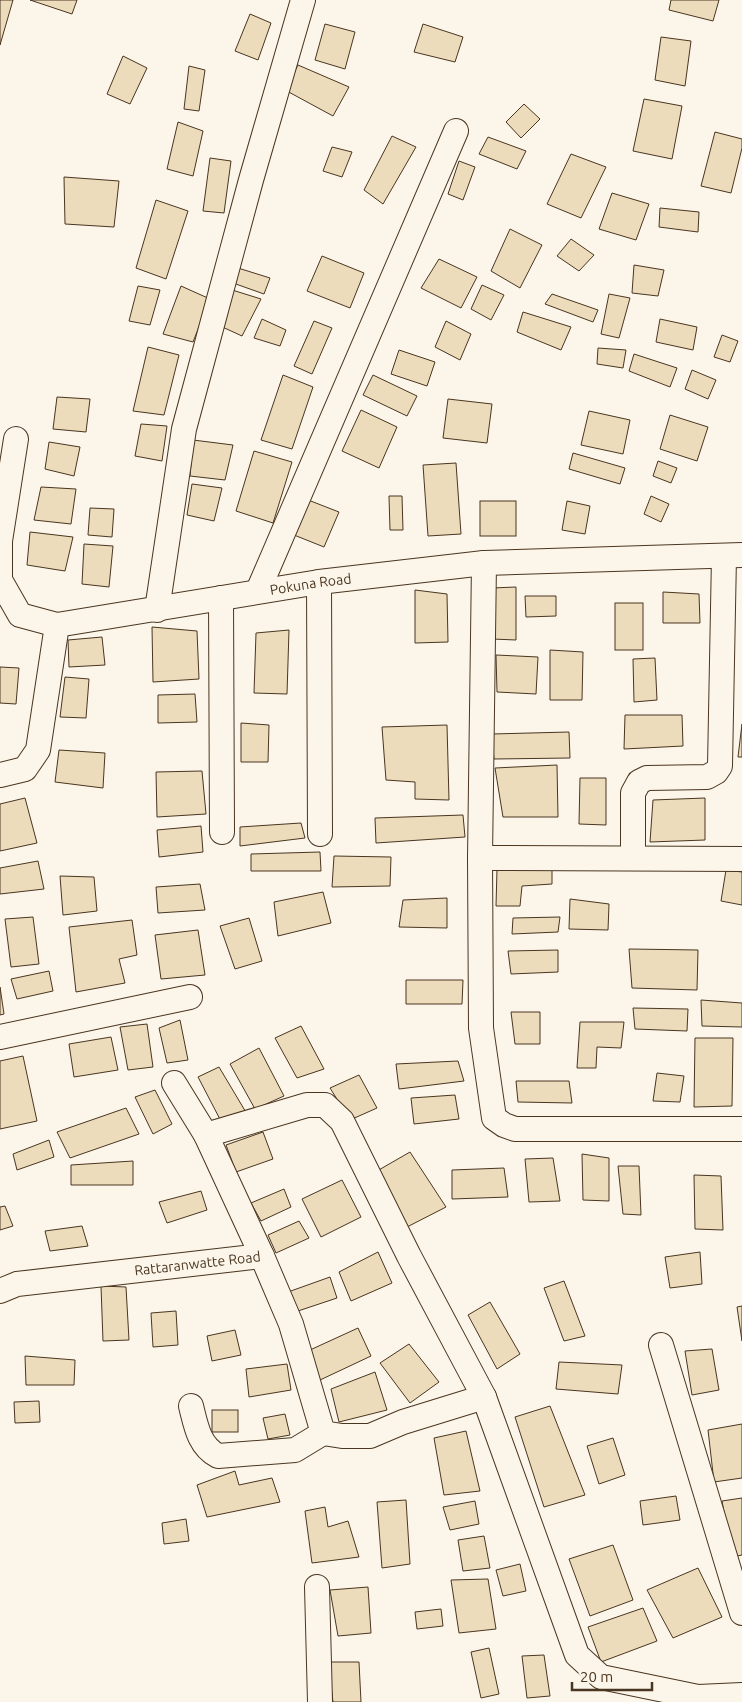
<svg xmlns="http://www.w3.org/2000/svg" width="742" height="1702" font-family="Ubuntu,sans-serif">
  <rect width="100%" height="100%" fill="#fbf6e9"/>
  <g fill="#ecdcbc" stroke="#4a3520">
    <polygon points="0,0 13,0 0,45"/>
    <polygon points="30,0 77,0 72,14"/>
    <polygon points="671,0 719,0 713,21 669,10"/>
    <polygon points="250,14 271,23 258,60 235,51"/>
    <polygon points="325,24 355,32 345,69 315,60"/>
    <polygon points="423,24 463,37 455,62 414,52"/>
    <polygon points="661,37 691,41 685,86 655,80"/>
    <polygon points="123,56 147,68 130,104 107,94"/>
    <polygon points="298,65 349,87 333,116 285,90"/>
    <polygon points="189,66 205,70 199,111 184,109"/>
    <polygon points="644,99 682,106 672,159 633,151"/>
    <polygon points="524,104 540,119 521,138 506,122"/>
    <polygon points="178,122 203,131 193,176 167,169"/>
    <polygon points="715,132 742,139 742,148 731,193 701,186"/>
    <polygon points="392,136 416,147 383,204 364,190"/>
    <polygon points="488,137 526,151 517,169 479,154"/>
    <polygon points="332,147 352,152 342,177 323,171"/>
    <polygon points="571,154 606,167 581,218 547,204"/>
    <polygon points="210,158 231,161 224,213 203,211"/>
    <polygon points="459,161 475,167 463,200 448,194"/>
    <polygon points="64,177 119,181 114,227 65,224"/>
    <polygon points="612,193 649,204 636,240 599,229"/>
    <polygon points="156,200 188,211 166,279 136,268"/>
    <polygon points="660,208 699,212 698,232 659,227"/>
    <polygon points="510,229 542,245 520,288 491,271"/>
    <polygon points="571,239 594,255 579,271 557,256"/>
    <polygon points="322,256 364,273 350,308 307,291"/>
    <polygon points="439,259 477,277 461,308 421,288"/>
    <polygon points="634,265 664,270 658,296 632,293"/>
    <polygon points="238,268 270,278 264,294 233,283"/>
    <polygon points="482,285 504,295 491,320 471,309"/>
    <polygon points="138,286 160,290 150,325 129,321"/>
    <polygon points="181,286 210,299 193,342 163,334"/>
    <polygon points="229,289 261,299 242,336 218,325"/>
    <polygon points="552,294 598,310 593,322 545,304"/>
    <polygon points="609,294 630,298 619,338 601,334"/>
    <polygon points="523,312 571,327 561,350 517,332"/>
    <polygon points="262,319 286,330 280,346 254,338"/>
    <polygon points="660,319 697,327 693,350 656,342"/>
    <polygon points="314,321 332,328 312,374 294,366"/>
    <polygon points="446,321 471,334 460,360 435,347"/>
    <polygon points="722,335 738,341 730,362 714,357"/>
    <polygon points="148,347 179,355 164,415 133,411"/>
    <polygon points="598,348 626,350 623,368 597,364"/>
    <polygon points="399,350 435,362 427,386 391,374"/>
    <polygon points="634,354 677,368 670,387 629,371"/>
    <polygon points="692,370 716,380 708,399 685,389"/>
    <polygon points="283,375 313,387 292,449 261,440"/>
    <polygon points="373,375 417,396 407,416 363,395"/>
    <polygon points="57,397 90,399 86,432 53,429"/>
    <polygon points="448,399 492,404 487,443 443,438"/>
    <polygon points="361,410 397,427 379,468 342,451"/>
    <polygon points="589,411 630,420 623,454 581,445"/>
    <polygon points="670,415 708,427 697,461 660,449"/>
    <polygon points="141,424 167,426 162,461 135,456"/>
    <polygon points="193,440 233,445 225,480 190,476"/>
    <polygon points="49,442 80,447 74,476 45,469"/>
    <polygon points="254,451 292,462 273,523 236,511"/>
    <polygon points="573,453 625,468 620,484 569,469"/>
    <polygon points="658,461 677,468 671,483 653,476"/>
    <polygon points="456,463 461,534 428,536 423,465"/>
    <polygon points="192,484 222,488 214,521 187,515"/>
    <polygon points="41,487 76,489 71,524 34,520"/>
    <polygon points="389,496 402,496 403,530 390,530"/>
    <polygon points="651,496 669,504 661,522 644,514"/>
    <polygon points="303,498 339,512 324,547 289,533"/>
    <rect x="480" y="501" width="36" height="35"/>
    <polygon points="567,501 590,506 585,534 562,530"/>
    <polygon points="90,508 114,509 112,537 88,535"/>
    <polygon points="30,532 73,537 65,571 27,565"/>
    <polygon points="84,544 113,546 109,587 82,584"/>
    <polygon points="516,587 516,640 492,639 492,588"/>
    <polygon points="415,590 447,594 448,642 415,643"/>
    <polygon points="663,592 699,594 700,623 663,623"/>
    <polygon points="525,596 556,596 556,616 526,617"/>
    <rect x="615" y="603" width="28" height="47"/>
    <polygon points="152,627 197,631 199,679 153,682"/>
    <polygon points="289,630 287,694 254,693 256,633"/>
    <polygon points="102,637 105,665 69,667 68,640"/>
    <polygon points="550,650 583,652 582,700 550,700"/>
    <polygon points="496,655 538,657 536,694 497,692"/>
    <polygon points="655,658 657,700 634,702 633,659"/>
    <polygon points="0,667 19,668 16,704 0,703"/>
    <polygon points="65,677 89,679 86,718 60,717"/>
    <polygon points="195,694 197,722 158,723 158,695"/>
    <polygon points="625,715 682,715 683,746 624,749"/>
    <polygon points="241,723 269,725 268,762 241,762"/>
    <polygon points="742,724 742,757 738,757"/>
    <polygon points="447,725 449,800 415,799 415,782 386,780 382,727"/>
    <polygon points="569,732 570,758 494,759 492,734"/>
    <polygon points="59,750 105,753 103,788 55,782"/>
    <polygon points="557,765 558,817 503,817 495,768"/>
    <polygon points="202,771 206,814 157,817 156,772"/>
    <polygon points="580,778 606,778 606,825 579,824"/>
    <polygon points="25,798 37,843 0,851 0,804"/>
    <polygon points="705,798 705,840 650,842 653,800"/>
    <polygon points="463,815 465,837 376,843 375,818"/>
    <polygon points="301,823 305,838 240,846 240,827"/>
    <polygon points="201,826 203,852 159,857 157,830"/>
    <polygon points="320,852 321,871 251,871 251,854"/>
    <polygon points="334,856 391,857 390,886 332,887"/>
    <polygon points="38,861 44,889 0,894 0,868"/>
    <polygon points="497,869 552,870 552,884 522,886 520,906 496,906"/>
    <polygon points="726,870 742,872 742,905 721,901"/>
    <polygon points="60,876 94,877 97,911 63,915"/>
    <polygon points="200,884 205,910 158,913 156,887"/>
    <polygon points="323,892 331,923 278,936 274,902"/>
    <polygon points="447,898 447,928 399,927 403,900"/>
    <polygon points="570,899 609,904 608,930 569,929"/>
    <polygon points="33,917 39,964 11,967 5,919"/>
    <polygon points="560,917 558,932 512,934 513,918"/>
    <polygon points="249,918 262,961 235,969 220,926"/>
    <polygon points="132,920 137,955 119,959 125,983 76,992 69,927"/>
    <polygon points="198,930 205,975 161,979 155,935"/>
    <polygon points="629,949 698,950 697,990 632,988"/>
    <polygon points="558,950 558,972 511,974 508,951"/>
    <polygon points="49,971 53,991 17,999 11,979"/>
    <polygon points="406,980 463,980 462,1004 406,1004"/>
    <polygon points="0,987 4,1014 0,1015"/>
    <polygon points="701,1000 742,1003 742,1027 702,1026"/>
    <polygon points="633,1008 688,1009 687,1031 635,1029"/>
    <polygon points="511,1012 540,1012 540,1044 515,1044"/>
    <polygon points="180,1020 188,1060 167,1063 159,1028"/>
    <polygon points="580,1022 624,1022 621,1048 597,1047 596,1068 577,1068"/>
    <polygon points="147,1024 153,1067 128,1070 120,1027"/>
    <polygon points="301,1026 324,1069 297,1078 275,1038"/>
    <polygon points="111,1037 118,1070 74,1077 69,1044"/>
    <polygon points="695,1038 733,1038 732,1106 694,1107"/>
    <polygon points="259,1048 284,1096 255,1109 230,1064"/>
    <polygon points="23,1056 37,1121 0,1129 0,1061"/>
    <polygon points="458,1061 464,1081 399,1089 396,1064"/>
    <polygon points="219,1067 247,1114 223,1125 198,1077"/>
    <polygon points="657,1073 684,1076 680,1102 653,1101"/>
    <polygon points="359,1075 377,1108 350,1120 330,1088"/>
    <polygon points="516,1081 569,1081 572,1103 518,1102"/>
    <polygon points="155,1090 172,1124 153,1134 135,1097"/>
    <polygon points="455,1095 459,1119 414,1124 411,1098"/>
    <polygon points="126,1108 139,1134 70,1158 57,1132"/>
    <polygon points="263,1132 273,1159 236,1172 226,1145"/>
    <polygon points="49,1140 54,1157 17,1170 13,1154"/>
    <polygon points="410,1152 446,1207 407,1227 377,1171"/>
    <polygon points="582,1154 609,1158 609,1201 583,1200"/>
    <polygon points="553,1158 560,1201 529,1202 525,1159"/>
    <polygon points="133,1161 133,1185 71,1185 71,1165"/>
    <polygon points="618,1166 639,1166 641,1215 623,1214"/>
    <polygon points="504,1168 508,1197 452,1199 452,1170"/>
    <polygon points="694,1175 721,1176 723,1230 695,1229"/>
    <polygon points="342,1180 361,1217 321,1237 302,1199"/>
    <polygon points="284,1189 291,1207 261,1221 251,1203"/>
    <polygon points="201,1191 207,1210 167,1223 159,1202"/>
    <polygon points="5,1206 13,1226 0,1230 0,1207"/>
    <polygon points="299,1221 309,1238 276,1253 268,1235"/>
    <polygon points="82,1226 88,1246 50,1251 45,1231"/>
    <polygon points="378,1252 392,1283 351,1301 339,1272"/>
    <polygon points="700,1252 702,1284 670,1288 665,1257"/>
    <polygon points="330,1277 337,1298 295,1312 288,1292"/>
    <polygon points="564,1281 585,1336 564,1341 544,1288"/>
    <polygon points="101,1286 126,1287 129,1340 103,1341"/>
    <polygon points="490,1302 520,1354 497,1369 468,1315"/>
    <polygon points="742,1306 742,1341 737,1307"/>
    <polygon points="176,1311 178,1345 153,1347 151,1313"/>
    <polygon points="358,1328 371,1356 320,1380 310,1350"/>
    <polygon points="235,1330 241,1355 212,1361 207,1336"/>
    <polygon points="409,1344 439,1382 410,1403 380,1363"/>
    <polygon points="712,1349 719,1390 692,1395 685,1351"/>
    <polygon points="25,1356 75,1360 74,1385 26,1385"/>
    <polygon points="559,1362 622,1365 618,1394 556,1389"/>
    <polygon points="287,1364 291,1390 249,1397 246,1369"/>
    <polygon points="375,1372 387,1410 339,1422 331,1389"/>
    <polygon points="39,1401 40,1422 15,1423 14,1402"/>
    <polygon points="550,1406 585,1495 544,1507 515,1417"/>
    <rect x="212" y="1410" width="26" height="22"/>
    <polygon points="285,1414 290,1435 268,1439 263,1418"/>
    <polygon points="742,1424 742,1478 714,1482 708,1430"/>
    <polygon points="466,1431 480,1491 444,1495 434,1438"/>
    <polygon points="613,1438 625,1475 599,1484 587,1446"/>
    <polygon points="235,1471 239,1485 272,1478 280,1502 207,1517 197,1485"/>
    <polygon points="676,1496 680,1520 643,1525 640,1501"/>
    <polygon points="742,1498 742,1555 732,1557 722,1501"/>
    <polygon points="406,1500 410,1564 382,1568 377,1502"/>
    <polygon points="475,1501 479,1524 450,1530 443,1507"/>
    <polygon points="325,1507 328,1527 348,1521 359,1557 312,1563 305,1511"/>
    <polygon points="186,1519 189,1541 164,1544 162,1523"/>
    <polygon points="484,1536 490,1568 463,1571 458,1540"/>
    <polygon points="613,1545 633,1600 590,1616 569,1559"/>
    <polygon points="520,1564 526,1591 503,1596 496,1570"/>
    <polygon points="698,1568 722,1617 673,1638 647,1590"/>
    <polygon points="488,1579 496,1629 459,1633 451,1580"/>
    <polygon points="368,1587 371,1633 338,1636 330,1590"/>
    <polygon points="643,1608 657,1641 601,1662 588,1627"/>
    <polygon points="441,1609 443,1626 417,1629 415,1612"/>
    <polygon points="489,1648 499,1694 481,1698 471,1652"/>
    <polygon points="544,1655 550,1696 527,1698 522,1656"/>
    <polygon points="328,1662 359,1662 361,1702 333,1702"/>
  </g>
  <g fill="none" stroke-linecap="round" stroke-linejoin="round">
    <defs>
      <g id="minor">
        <polyline points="16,439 0,541 0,580 20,615 57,625"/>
        <polyline points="484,563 480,858 481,1028 494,1118 504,1125 515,1129 742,1129"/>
        <polyline points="319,582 320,834"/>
        <polyline points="258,591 456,131"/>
        <polyline points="221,598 222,832"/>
        <polyline points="157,610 184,429 251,180 303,0"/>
        <path id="s1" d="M0 775 25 769 38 750 57 625 319 582 484 563 742 555"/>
        <polyline points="480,858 742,859"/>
        <polyline points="633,858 633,793 639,782 647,778 707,777 716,772 720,766 724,556"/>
        <polyline points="0,1037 190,997"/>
        <polyline points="206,1135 307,1105 325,1105 342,1121 409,1256 484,1397 577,1655 601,1677 698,1697"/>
        <polyline points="262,1256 291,1324 323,1433 342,1436 370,1436 403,1422 484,1397"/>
        <path id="s2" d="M0 1291 17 1284 262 1256 206 1135 174 1083"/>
        <polyline points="661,1345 742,1613"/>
        <path d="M191 1406C196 1426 199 1446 218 1456L295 1450 323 1433"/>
        <polyline points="317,1587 320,1702"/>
        <polyline points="698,1702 698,1697 742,1695"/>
      </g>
    </defs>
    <use href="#minor" stroke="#4a3520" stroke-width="26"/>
    <use href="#minor" stroke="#fbf6e9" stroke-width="24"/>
  </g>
  <g text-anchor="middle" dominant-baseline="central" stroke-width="4" stroke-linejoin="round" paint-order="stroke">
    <g font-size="14" fill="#4a3520" stroke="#fbf6e9">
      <text stroke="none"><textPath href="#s1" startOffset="432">Pokuna Road</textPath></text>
      <text stroke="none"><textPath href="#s2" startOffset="200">Rattaranwatte Road</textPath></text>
    </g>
  </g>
  <path d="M572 1682v8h80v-8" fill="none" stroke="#4a3520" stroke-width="2.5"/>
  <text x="580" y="1682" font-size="15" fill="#4a3520" stroke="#fbf6e9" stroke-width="4" paint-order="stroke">20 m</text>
</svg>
